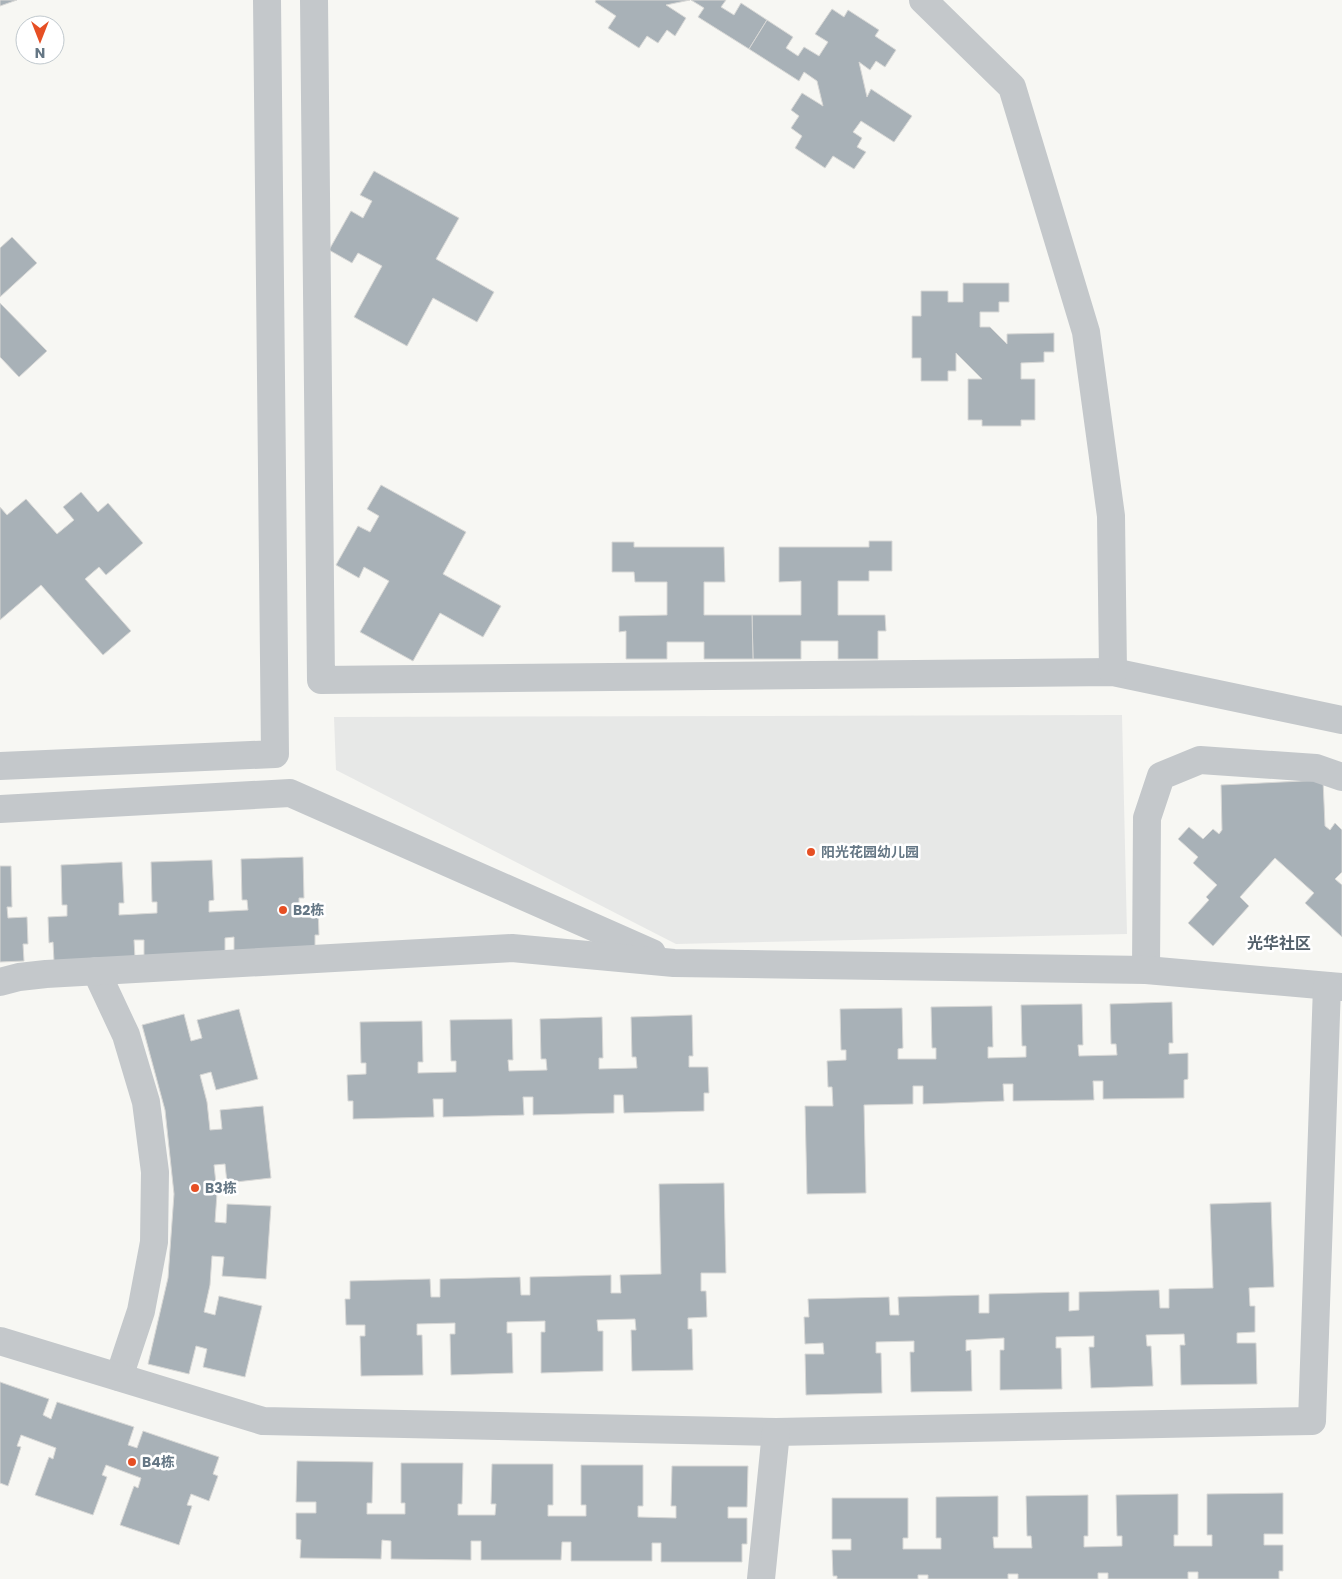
<svg xmlns="http://www.w3.org/2000/svg" width="1342" height="1579" font-family="Poppins,'Noto Sans SC',sans-serif">
  <rect width="100%" height="100%" fill="#f7f7f3"/>
  <polygon fill="#e7e8e7" points="1122,715 1127,934 676,944 336,770 334,717"/>
  <g fill="#a8b1b7" stroke="#d8d8d6">
    <polygon points="0,0 17,0 0,6"/>
    <polygon points="596,0 690,0 666,5 686,18 675,36 667,30 658,43 647,36 639,48 608,28 616,16 595,2"/>
    <polygon points="691,0 726,0 721,7 734,15 741,3 767,20 749,49 698,17 704,8"/>
    <polygon points="832,9 844,17 848,10 879,30 875,36 896,50 885,67 876,61 870,70 859,62 867,97 871,89 912,116 894,142 861,121 853,132 862,138 857,147 866,152 854,169 833,156 825,168 795,148 802,136 791,128 799,116 791,110 802,93 823,106 817,81 804,72 799,81 749,49 767,20 793,37 786,48 798,56 804,47 819,56 828,42 815,34"/>
    <polygon points="374,171 459,218 436,259 494,292 477,322 433,298 407,346 354,317 382,266 358,253 352,263 329,250 351,211 363,218 372,201 360,195"/>
    <polygon points="12,237 37,263 0,297 0,248"/>
    <polygon points="963,283 1009,283 1009,302 999,302 999,312 980,312 980,327 990,327 1007,344 1007,334 1054,333 1054,352 1044,352 1044,362 1021,363 1021,379 1035,379 1035,420 1021,420 1021,426 982,426 982,420 968,420 968,379 982,379 956,353 956,371 948,371 948,381 921,381 921,358 912,358 912,316 921,316 921,291 948,291 948,302 963,302"/>
    <polygon points="0,303 47,351 19,377 0,357"/>
    <polygon points="381,485 466,532 443,574 501,606 483,637 440,613 413,661 360,632 389,581 364,567 359,578 336,565 358,526 370,532 379,516 367,509"/>
    <polygon points="81,492 98,512 108,503 143,543 106,575 99,567 85,579 131,631 103,655 41,585 0,620 0,507 7,515 26,499 57,534 74,520 63,507"/>
    <polygon points="869,541 892,541 892,571 869,571 869,581 838,581 838,615 885,615 886,631 878,631 878,659 838,659 838,641 801,641 801,659 753,659 752,615 801,615 801,581 779,582 779,547 869,547"/>
    <polygon points="612,542 634,542 634,547 724,547 725,582 704,582 704,615 752,615 753,659 704,659 704,642 667,642 667,659 626,659 626,631 619,632 619,616 667,615 667,582 635,582 634,572 612,572"/>
    <polygon points="1323,780 1325,826 1330,830 1335,823 1342,830 1342,872 1335,879 1342,885 1342,937 1305,903 1314,893 1275,858 1240,897 1249,906 1213,946 1188,923 1209,900 1206,897 1217,885 1193,863 1198,857 1178,839 1189,827 1203,839 1213,829 1219,834 1222,830 1221,785"/>
    <polygon points="303,857 304,898 299,898 299,909 318,908 319,935 315,935 315,953 234,956 234,937 225,938 225,956 144,958 144,940 134,940 135,958 54,961 53,942 49,943 48,917 67,916 67,905 62,905 61,865 122,862 124,903 119,903 119,915 157,913 157,902 152,902 151,862 212,860 214,900 209,901 209,912 248,910 247,900 242,900 241,859"/>
    <polygon points="0,866 11,866 12,907 7,907 8,918 27,917 28,944 23,944 24,961 0,962"/>
    <polygon points="1172,1002 1173,1043 1169,1043 1169,1054 1188,1053 1188,1079 1184,1080 1184,1098 1103,1099 1103,1081 1093,1081 1094,1100 1013,1101 1013,1084 1003,1084 1004,1101 923,1104 923,1086 913,1086 913,1104 864,1105 866,1193 807,1194 805,1106 833,1106 832,1087 828,1087 827,1061 846,1060 846,1050 841,1050 840,1009 902,1008 903,1048 898,1049 898,1059 936,1059 936,1048 932,1048 931,1007 992,1006 993,1047 988,1047 988,1058 1026,1057 1026,1046 1022,1046 1021,1005 1082,1004 1083,1045 1078,1045 1079,1056 1117,1055 1116,1044 1111,1044 1110,1004"/>
    <polygon points="239,1009 258,1079 216,1090 211,1072 200,1075 207,1102 210,1130 222,1129 220,1110 263,1106 271,1178 227,1183 225,1164 214,1165 217,1193 215,1222 226,1223 227,1204 271,1206 266,1279 222,1276 224,1257 212,1256 210,1285 204,1312 215,1315 219,1296 262,1306 245,1377 203,1367 207,1349 196,1346 189,1374 148,1364 168,1278 174,1194 165,1110 142,1025 184,1014 191,1041 202,1038 197,1020"/>
    <polygon points="692,1015 693,1056 689,1056 689,1067 708,1067 709,1093 704,1093 704,1111 624,1113 623,1095 614,1095 614,1113 533,1115 533,1097 523,1097 524,1115 443,1117 443,1099 433,1099 434,1117 353,1119 353,1101 348,1101 347,1075 366,1074 366,1063 361,1063 360,1022 422,1021 423,1062 418,1062 418,1073 456,1072 456,1061 451,1061 450,1020 512,1019 513,1060 508,1060 509,1071 547,1070 546,1059 541,1059 540,1019 602,1017 603,1058 599,1058 599,1069 637,1068 636,1057 632,1057 631,1017"/>
    <polygon points="724,1183 726,1273 701,1273 701,1291 706,1291 707,1317 688,1318 688,1329 692,1329 693,1370 632,1371 631,1330 636,1330 635,1319 597,1320 598,1331 603,1331 603,1371 541,1373 541,1332 545,1332 545,1321 507,1322 507,1333 512,1333 513,1373 451,1375 450,1334 455,1334 455,1323 417,1324 417,1335 422,1335 423,1375 361,1376 360,1336 365,1336 365,1325 346,1325 345,1299 350,1299 350,1281 430,1279 431,1297 440,1297 440,1279 520,1277 521,1295 530,1295 530,1277 611,1275 611,1293 621,1293 620,1275 661,1274 659,1184"/>
    <polygon points="1271,1202 1274,1287 1249,1288 1250,1306 1255,1306 1255,1332 1237,1333 1237,1343 1256,1343 1257,1384 1181,1385 1180,1345 1185,1345 1184,1334 1146,1335 1147,1346 1151,1346 1153,1386 1091,1388 1089,1347 1094,1347 1094,1336 1056,1337 1056,1348 1061,1348 1062,1389 1000,1390 1000,1350 1004,1350 1004,1338 966,1340 966,1351 971,1350 972,1391 911,1392 910,1352 914,1352 914,1341 876,1342 876,1353 881,1353 882,1393 806,1395 805,1354 824,1354 823,1343 805,1344 804,1317 809,1317 808,1299 889,1297 890,1315 899,1315 898,1297 979,1295 979,1313 989,1313 989,1294 1069,1292 1069,1311 1079,1310 1079,1292 1159,1290 1160,1308 1169,1308 1169,1289 1213,1288 1210,1204"/>
    <polygon points="0,1382 49,1399 43,1415 51,1419 57,1402 134,1427 128,1445 137,1448 143,1431 219,1457 213,1474 218,1476 209,1501 191,1494 187,1505 192,1506 179,1545 120,1525 134,1486 138,1488 141,1478 106,1465 102,1475 107,1477 93,1515 35,1495 49,1457 53,1459 56,1448 21,1435 17,1446 21,1447 8,1486 0,1483"/>
    <polygon points="297,1461 373,1462 372,1503 367,1503 367,1514 405,1514 405,1503 401,1503 401,1463 463,1463 462,1504 458,1504 458,1515 495,1515 496,1504 491,1504 492,1464 553,1464 553,1505 548,1505 548,1516 586,1516 586,1505 581,1505 581,1465 643,1465 643,1506 638,1506 638,1517 676,1518 676,1506 671,1506 672,1466 748,1466 747,1507 728,1507 728,1518 747,1518 747,1544 742,1544 742,1562 661,1562 661,1543 652,1543 652,1561 571,1561 571,1542 562,1542 561,1560 481,1560 481,1541 471,1541 471,1560 391,1559 391,1541 382,1540 381,1559 300,1558 301,1540 296,1539 296,1513 316,1513 316,1502 296,1502"/>
    <polygon points="1283,1493 1283,1534 1264,1534 1264,1545 1283,1545 1283,1571 1279,1571 1279,1579 1198,1579 1198,1572 1188,1572 1188,1579 1108,1579 1108,1573 1098,1573 1098,1579 1018,1579 1018,1574 1008,1574 1008,1579 928,1579 928,1575 918,1575 918,1579 837,1579 837,1576 833,1576 832,1550 851,1550 851,1539 832,1539 832,1498 908,1498 908,1538 903,1538 903,1549 941,1549 941,1538 936,1538 936,1497 998,1496 998,1537 993,1537 994,1548 1032,1548 1031,1536 1027,1536 1026,1496 1088,1495 1088,1536 1084,1536 1084,1547 1122,1546 1122,1536 1117,1536 1116,1495 1178,1494 1178,1535 1174,1535 1174,1546 1212,1546 1212,1535 1207,1535 1207,1494"/>
  </g>
  <g fill="none" stroke-linecap="round" stroke-linejoin="round">
    <g stroke="#c4c8cb" stroke-width="28">
      <polyline points="314,0 321,680 1113,672 1342,720"/>
      <polyline points="923,0 1012,87 1086,332 1111,516 1113,672"/>
      <polyline points="0,766 275,754 267,0"/>
      <polyline points="0,809 290,793 652,953"/>
      <polyline points="1146,970 1147,818 1161,776 1200,760 1316,768 1342,777"/>
      <polyline points="96,971 126,1035 146,1102 155,1172 154,1242 141,1311 119,1377"/>
      <polyline points="0,982 19,977 46,974 512,948 674,963 1146,970 1342,987"/>
      <polyline points="0,1341 263,1421 776,1432 1312,1421 1327,986"/>
      <polyline points="761,1579 776,1432"/>
    </g>
  </g>
  <g fill="#e64f24" stroke="#fff" stroke-width="2">
    <circle cx="811" cy="852" r="5"/>
    <circle cx="283" cy="910" r="5"/>
    <circle cx="195" cy="1188" r="5"/>
    <circle cx="132" cy="1462" r="5"/>
  </g>
  <g text-anchor="middle" dominant-baseline="central" stroke-width="5" stroke-linejoin="round" paint-order="stroke">
    <g font-size="14" font-weight="bold" fill="#657785" stroke="#fff" text-anchor="start">
      <text x="821" y="852">阳光花园幼儿园</text>
      <text x="293" y="910">B2栋</text>
      <text x="205" y="1188">B3栋</text>
      <text x="142" y="1462">B4栋</text>
    </g>
    <g font-size="16" font-weight="bold" fill="#53606a" stroke="#fff">
      <text x="1279" y="943">光华社区</text>
    </g>
  </g>
  <g transform="translate(40 40) rotate(180)"><circle r="24" fill="#ffffff" stroke="#c1c9ce"/>
  <path d="M0-4L9 19L0 12L-9 19Z" fill="#e64f24"/>
  <text y="-8" font-size="14" font-weight="bold" text-anchor="middle" fill="#657785">N</text>
  </g>
</svg>
